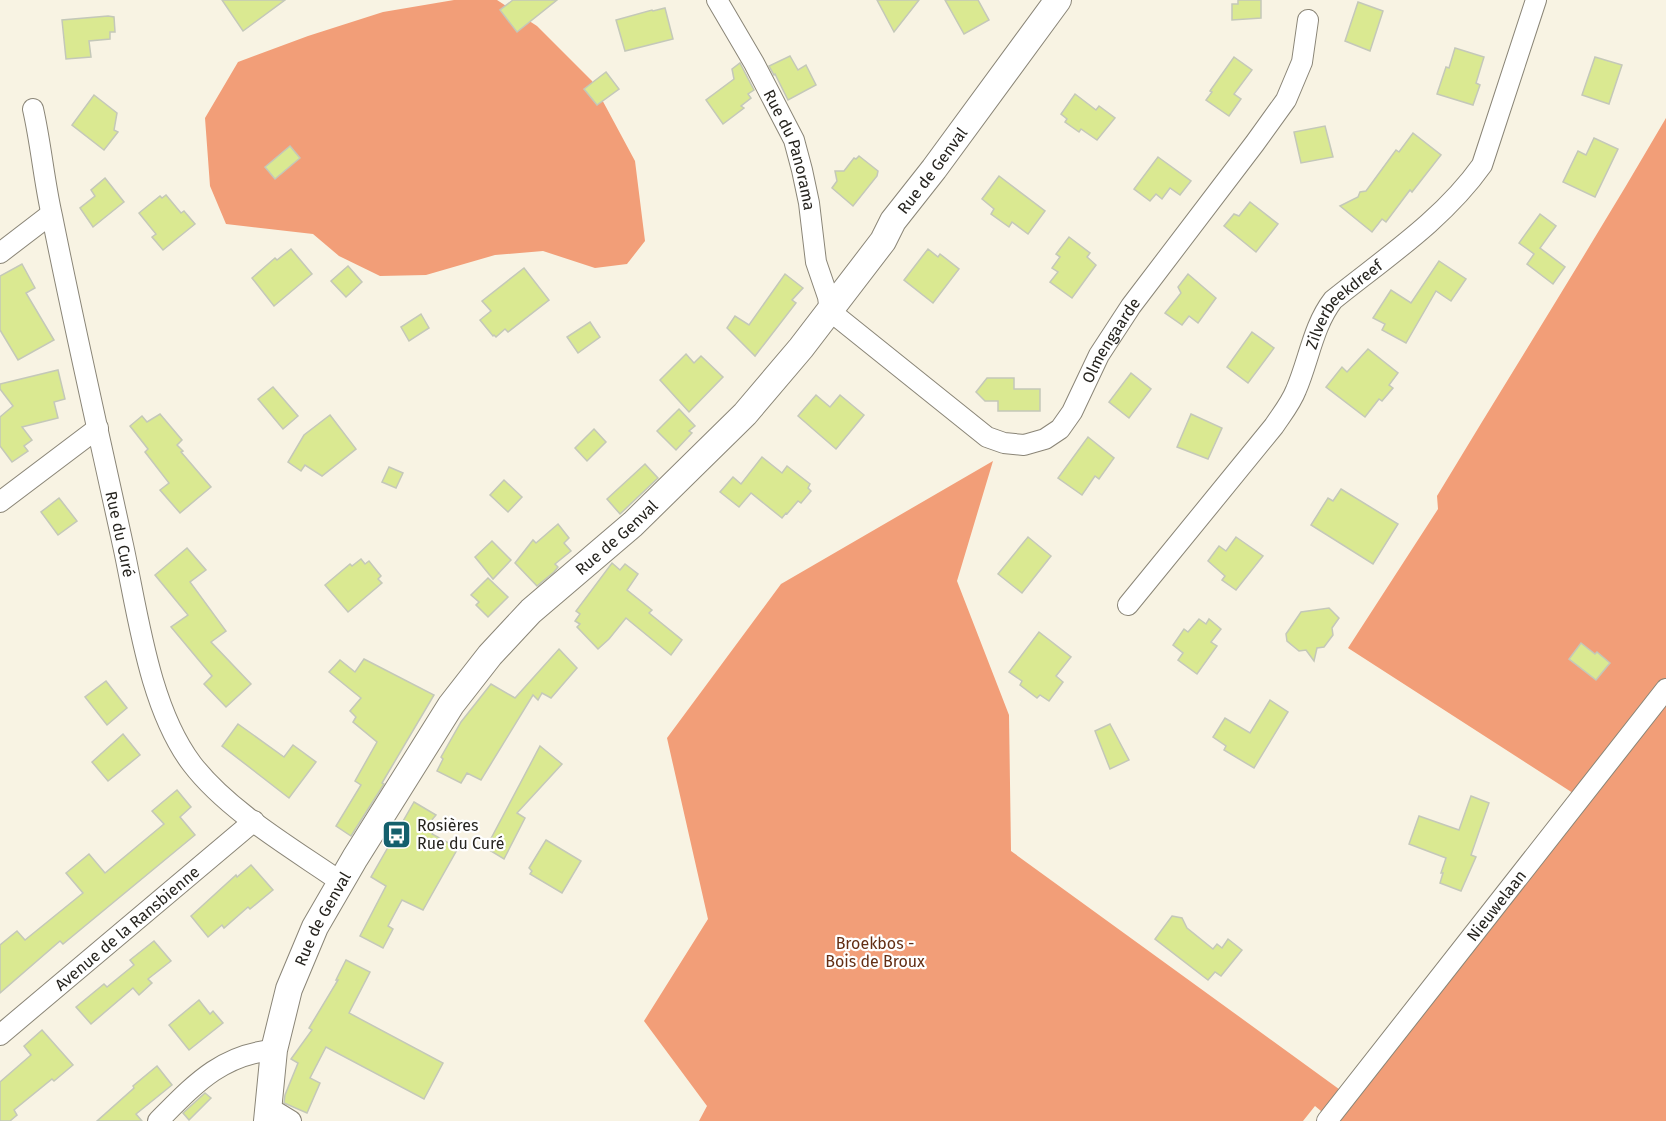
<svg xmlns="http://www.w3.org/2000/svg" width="1666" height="1121" font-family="'Fira Sans',sans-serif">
  <rect width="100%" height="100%" fill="#f8f3e3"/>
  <g fill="#f29e78">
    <polygon points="454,0 497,0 537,26 592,81 635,161 645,241 627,264 595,268 543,251 495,255 426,275 380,276 339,256 313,234 226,224 210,186 205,118 238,62 308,36 383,12"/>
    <path d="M1666 118V1121H1333L1315 1106 1303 1121H699L707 1106 644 1021 708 919 667 738 781 584 993 461 957 581 1009 715 1011 851 1343 1092 1576 795 1348 648 1438 509 1437 496C1513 370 1592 245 1666 118Z"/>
  </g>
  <g fill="#dae991" stroke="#c4c8b9" stroke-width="1.5">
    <polygon points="222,0 285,0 243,31"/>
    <polygon points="513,0 557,0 517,32 500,10"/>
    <polygon points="877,0 919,0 894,32"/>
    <polygon points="945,0 978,0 989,20 964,34"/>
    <polygon points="1238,0 1261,0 1261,18 1232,20 1232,4 1238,4"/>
    <polygon points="1358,2 1383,11 1370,51 1345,41"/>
    <polygon points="665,8 673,39 625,51 616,20 652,10 653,11"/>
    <polygon points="108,16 114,17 115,32 110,32 110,39 89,41 91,57 66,59 62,20"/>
    <polygon points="1455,48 1484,57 1476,83 1480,85 1473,105 1437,94 1446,67 1449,68"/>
    <polygon points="790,56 798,70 806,65 816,85 788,100 775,74 774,75 769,66"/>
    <polygon points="1234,57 1252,70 1234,94 1241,99 1229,116 1206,100 1212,92 1210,91"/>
    <polygon points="1595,57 1622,65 1609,104 1582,95"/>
    <polygon points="740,63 754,90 748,94 751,98 741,106 744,108 723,124 706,100 734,79 732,69"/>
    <polygon points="606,72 619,89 597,105 584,89"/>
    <polygon points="1075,94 1096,110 1099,106 1115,118 1097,140 1081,129 1079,132 1065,122 1067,119 1061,114"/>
    <polygon points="94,95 117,113 114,130 118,132 104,150 72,125"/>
    <polygon points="1325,126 1333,157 1301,163 1294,132"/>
    <polygon points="1413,133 1441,155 1412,192 1410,190 1386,222 1382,219 1372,232 1340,206 1358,197 1360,192 1366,191 1396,150 1399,152"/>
    <polygon points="1594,138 1618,149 1595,197 1563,182 1578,151 1586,155"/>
    <polygon points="290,146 300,158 275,179 265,167"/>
    <polygon points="859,156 878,171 877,176 853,206 832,188 837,181 835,171 844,171 854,158 856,159"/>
    <polygon points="1158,157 1191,181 1180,195 1170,188 1162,199 1156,194 1150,201 1134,189"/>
    <polygon points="999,176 1045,211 1028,234 1012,222 1009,227 991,214 994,209 982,199"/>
    <polygon points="105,178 124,202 93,227 80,208 95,196 91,190"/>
    <polygon points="166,195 181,213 184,211 195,224 163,250 152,237 156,234 139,213 160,196 162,198"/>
    <polygon points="1250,202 1278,224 1256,252 1224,226 1234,214 1239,216"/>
    <polygon points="1540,214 1556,226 1540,248 1565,267 1553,284 1527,264 1534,254 1519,243"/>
    <polygon points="1069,237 1090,253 1087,257 1096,265 1072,298 1050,282 1058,272 1052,268 1060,257 1056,254"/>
    <polygon points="291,249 312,274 274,306 252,278 275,258 277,260"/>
    <polygon points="928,249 938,257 940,254 959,269 933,303 904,280"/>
    <polygon points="1439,261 1466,279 1451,301 1436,291 1406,343 1382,330 1385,324 1373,318 1391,290 1411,303"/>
    <polygon points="22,264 35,288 26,293 54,340 18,360 0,330 0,276"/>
    <polygon points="348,266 362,282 346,297 331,281"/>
    <polygon points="524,268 549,300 508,332 505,329 496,337 494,335 493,336 480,320 491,311 482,301"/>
    <polygon points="785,274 803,288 792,300 796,303 755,356 727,328 735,316 749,325"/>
    <polygon points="1188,274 1216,298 1198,323 1189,316 1182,325 1165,313 1181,293 1178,287"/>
    <polygon points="421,314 429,328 409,341 401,327"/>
    <polygon points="590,322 600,337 578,353 567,337"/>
    <polygon points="1252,332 1274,348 1248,383 1227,367"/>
    <polygon points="1368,349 1398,373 1389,385 1393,388 1382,401 1379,399 1365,417 1326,387 1342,367 1347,372"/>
    <polygon points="686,354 694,363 701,356 723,377 689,412 660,380"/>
    <polygon points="58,370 65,399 54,402 58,418 22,427 32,440 24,446 28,451 12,462 0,446 0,417 13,406 0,389 0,384"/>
    <polygon points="1131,373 1151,389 1129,418 1109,402"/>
    <polygon points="987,378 1014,378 1014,389 1040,389 1040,411 998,411 998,401 985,401 976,392"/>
    <polygon points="273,387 298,416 283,429 258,399"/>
    <polygon points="816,395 830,407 840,395 864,415 836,449 798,416"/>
    <polygon points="679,409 695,426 689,431 692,433 676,450 657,431"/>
    <polygon points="160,414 182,440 177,445 183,451 181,452 211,487 180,513 160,490 169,483 145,452 148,449 130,426 142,416 147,422"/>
    <polygon points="1191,414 1222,428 1208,459 1177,447"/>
    <polygon points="330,415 356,449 322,476 305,465 301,471 288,462 304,435"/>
    <polygon points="594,429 606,442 587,461 575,448"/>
    <polygon points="1088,437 1114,458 1099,479 1095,476 1082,495 1058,478"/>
    <polygon points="762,457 782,473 787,466 810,484 808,488 811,491 801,503 798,501 787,514 786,513 782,518 751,493 739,507 720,492 733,477 741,484"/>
    <polygon points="645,464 658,478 620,514 607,499"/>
    <polygon points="389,467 403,473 396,488 382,482"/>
    <polygon points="504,480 522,497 508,512 490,495"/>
    <polygon points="1341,489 1398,524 1373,564 1311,525 1328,498 1333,501"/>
    <polygon points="59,498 77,521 58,535 41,512"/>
    <polygon points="558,524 569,538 564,543 571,551 555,564 558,567 554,572 537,586 515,563 533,540 536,543"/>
    <polygon points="1028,537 1051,556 1022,593 998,574"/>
    <polygon points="1236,537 1263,556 1236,590 1222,580 1225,576 1208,561 1219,546 1226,551"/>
    <polygon points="492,541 511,560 493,579 475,557"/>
    <polygon points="187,548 206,570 190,582 226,631 211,642 251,684 226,707 204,684 212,676 171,627 188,615 155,575"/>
    <polygon points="361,559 365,564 369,561 381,576 378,579 382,583 348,612 325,585 350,564 352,566"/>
    <polygon points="612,563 620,570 625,564 638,574 627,590 652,610 649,613 682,640 671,655 626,618 609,639 598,649 577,627 580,624 575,621 580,614 576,611"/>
    <polygon points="488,578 508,597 488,617 476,605 479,602 471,595"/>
    <polygon points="1329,608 1339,618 1332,628 1333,635 1324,647 1317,648 1314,661 1306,650 1299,651 1287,641 1286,634 1301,612"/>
    <polygon points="1199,619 1206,624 1209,619 1221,629 1211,642 1217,646 1197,674 1178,660 1183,653 1173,645 1184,629 1188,632"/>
    <polygon points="1039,632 1071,657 1056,676 1063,682 1049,701 1040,695 1037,698 1020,685 1022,681 1009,672"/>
    <polygon points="1581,643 1595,654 1597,652 1610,663 1596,680 1569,659"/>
    <polygon points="559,649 577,668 551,698 542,693 538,700 533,695 481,780 467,773 461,783 437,771 443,759 441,757 461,722 491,684 515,698"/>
    <polygon points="364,659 434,695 382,783 384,784 351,836 336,826 361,785 355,781 377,742 353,722 356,717 350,711 361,698 329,672 340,660 355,672"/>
    <polygon points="106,681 127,708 107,725 85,697"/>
    <polygon points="1270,700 1288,712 1254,768 1224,750 1226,746 1213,737 1225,718 1250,733"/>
    <polygon points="238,724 284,757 293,745 316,762 289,798 222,746"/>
    <polygon points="1110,724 1129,760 1110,769 1095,731"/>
    <polygon points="123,734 140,755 108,781 92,762"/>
    <polygon points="540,746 562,764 517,813 525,818 504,859 486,848"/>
    <polygon points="177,790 191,807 180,817 195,835 63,944 60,941 0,993 0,945 17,931 25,940 83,893 66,873 89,854 105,873 164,824 152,811"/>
    <polygon points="1471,796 1489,803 1471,855 1476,857 1461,891 1440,883 1443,873 1441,873 1446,858 1409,844 1419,816 1459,830"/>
    <polygon points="414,802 436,815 431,821 437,824 432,834 458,848 423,910 402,900 388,926 393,929 383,948 360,936 386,886 371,877"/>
    <polygon points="546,840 581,861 562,893 530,874 532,871 529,868"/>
    <polygon points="251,865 273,890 250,909 248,907 224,928 222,925 208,937 191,916 236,875 237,877"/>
    <polygon points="1172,916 1182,918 1187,928 1213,949 1217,944 1222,948 1228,939 1242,950 1221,976 1215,972 1208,980 1155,939"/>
    <polygon points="154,941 171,961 148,979 152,983 139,995 133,988 91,1024 76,1007 104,984 107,987 134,965 130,960"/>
    <polygon points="346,960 370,972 349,1013 443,1063 424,1099 326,1047 310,1078 320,1083 307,1113 284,1103 285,1095 298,1063 291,1059 312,1030 309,1028 338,980 336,980"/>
    <polygon points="199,1000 210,1014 213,1011 223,1023 189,1050 169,1025"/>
    <polygon points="42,1030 73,1065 54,1081 52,1079 14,1110 17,1115 10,1121 0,1121 0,1082 31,1055 24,1046"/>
    <polygon points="157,1066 172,1085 136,1114 142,1121 97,1121 134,1088 133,1086"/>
    <polygon points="205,1093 211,1098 189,1120 183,1113"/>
  </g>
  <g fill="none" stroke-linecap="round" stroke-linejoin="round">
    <defs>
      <g id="minor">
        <path id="s1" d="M717 0 754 63 794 140 802 170 809 203 816 262 828 297 830 311 987 437 1004 443 1024 445 1045 439 1060 429 1072 412 1099 355 1131 306 1255 143 1286 100 1302 62 1308 20"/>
        <path id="s2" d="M33 109C41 144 44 181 52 216 74 326 99 435 123 545 138 614 149 707 192 764 228 811 292 848 341 882"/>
        <polyline points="0,253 51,214"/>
        <polyline points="0,502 98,428"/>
        <path id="s3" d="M1128 605 1274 426C1282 414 1291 403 1296 390 1309 360 1313 326 1333 300 1385 258 1443 220 1482 165L1536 0"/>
        <path id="s4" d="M0 1035 254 821"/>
        <polyline points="268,1107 291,1121"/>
        <path d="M158 1121C193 1086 221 1054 274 1050"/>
        <path id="s5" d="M1327 1121 1666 689"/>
      </g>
      <g id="tertiary">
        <path id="s6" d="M267 1121 274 1050 289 989 315 927 355 858 451 705 490 655 531 611 633 524 745 414 801 348 883 241 893 221 934 169 1058 0"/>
      </g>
    </defs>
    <use href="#minor" stroke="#8a8577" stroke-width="22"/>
    <use href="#tertiary" stroke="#8a8577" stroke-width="28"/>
    <use href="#minor" stroke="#fff" stroke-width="20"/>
    <use href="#tertiary" stroke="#fff" stroke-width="26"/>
  </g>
  <defs>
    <symbol id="bus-square" viewBox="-11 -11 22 22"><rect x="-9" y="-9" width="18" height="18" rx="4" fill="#14606d" stroke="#fff"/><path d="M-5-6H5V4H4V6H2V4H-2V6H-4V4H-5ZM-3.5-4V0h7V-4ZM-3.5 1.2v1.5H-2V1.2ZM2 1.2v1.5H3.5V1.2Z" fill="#fff"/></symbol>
  </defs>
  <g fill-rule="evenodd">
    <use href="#bus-square" x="380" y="818" width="33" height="33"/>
  </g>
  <g text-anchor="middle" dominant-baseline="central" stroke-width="4.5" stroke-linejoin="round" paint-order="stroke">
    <g font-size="16" fill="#26241f" stroke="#fff">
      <text stroke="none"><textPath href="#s1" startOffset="168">Rue du Panorama</textPath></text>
      <text stroke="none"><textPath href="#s6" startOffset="1184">Rue de Genval</textPath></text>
      <text stroke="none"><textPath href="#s3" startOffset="374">Zilverbeekdreef</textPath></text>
      <text stroke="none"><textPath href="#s1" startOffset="717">Olmengaarde</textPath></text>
      <text stroke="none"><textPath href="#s2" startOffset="434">Rue du Curé</textPath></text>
      <text stroke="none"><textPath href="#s6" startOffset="698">Rue de Genval</textPath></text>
      <text stroke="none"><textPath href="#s5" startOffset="274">Nieuwelaan</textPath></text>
      <text stroke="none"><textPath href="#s6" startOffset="212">Rue de Genval</textPath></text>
      <text stroke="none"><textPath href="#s4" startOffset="166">Avenue de la Ransbienne</textPath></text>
    </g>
    <g font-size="16" fill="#26241f" stroke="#fff" text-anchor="start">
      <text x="417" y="825">Rosières<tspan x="417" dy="18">Rue du Curé</tspan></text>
    </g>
    <g font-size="16" fill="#632e13" stroke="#fff">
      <text x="875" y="943">Broekbos -<tspan x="875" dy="18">Bois de Broux</tspan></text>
    </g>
  </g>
</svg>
